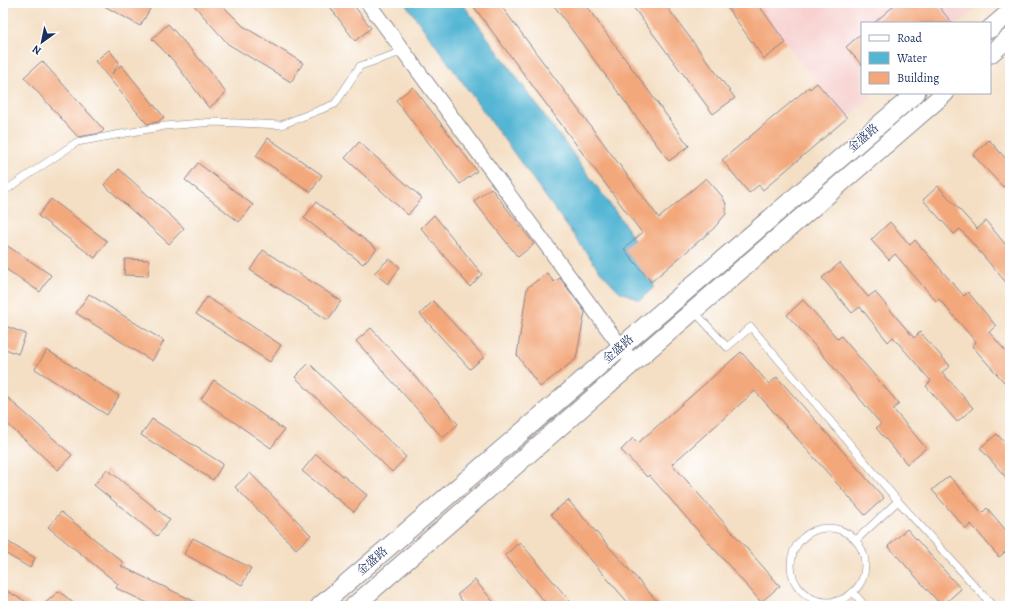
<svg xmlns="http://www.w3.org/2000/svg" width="1013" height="609" font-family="Alegreya,'Noto Serif SC',serif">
  <rect width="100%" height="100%" fill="#fff"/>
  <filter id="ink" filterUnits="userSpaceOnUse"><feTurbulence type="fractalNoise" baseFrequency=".025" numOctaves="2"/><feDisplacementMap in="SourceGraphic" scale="8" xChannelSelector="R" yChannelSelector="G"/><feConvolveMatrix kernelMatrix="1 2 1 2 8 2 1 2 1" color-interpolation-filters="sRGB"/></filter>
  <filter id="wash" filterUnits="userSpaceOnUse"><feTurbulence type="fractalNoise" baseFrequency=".012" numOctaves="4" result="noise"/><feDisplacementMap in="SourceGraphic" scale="16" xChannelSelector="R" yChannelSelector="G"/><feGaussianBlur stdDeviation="0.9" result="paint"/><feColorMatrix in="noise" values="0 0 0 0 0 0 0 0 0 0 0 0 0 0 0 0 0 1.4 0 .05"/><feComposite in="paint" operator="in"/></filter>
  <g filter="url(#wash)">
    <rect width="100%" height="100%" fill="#f4dfc4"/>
    <polygon fill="#f7d0cf" points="756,3 982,3 959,23 862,23 862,93 876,93 844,121"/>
    <polygon fill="#55b6d4" stroke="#387299" points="405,3 462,3 628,229 653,280 653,288 640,300 619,291 599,270"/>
    <g id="blocks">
      <g fill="#f3a87b">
        <polygon points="99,3 138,3 150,9 140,26"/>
        <polygon points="192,3 220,3 243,26 303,63 291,82 228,44"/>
        <polygon points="327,3 352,3 371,28 355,41"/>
        <polygon points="471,3 499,3 659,218 706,178 722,196 726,204 726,214 713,229 651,282 624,249 642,233"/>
        <polygon points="552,3 584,3 689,146 669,161"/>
        <polygon points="630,3 664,3 735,98 713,114"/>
        <polygon points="724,3 757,3 786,43 764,59"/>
        <polygon points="897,3 936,3 952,23 874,23"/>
        <polygon points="168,24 209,70 226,93 209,108 172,59 152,39"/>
        <polygon points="862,33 862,65 846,47"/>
        <polygon points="109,50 119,62 112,74 121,65 164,117 158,122 147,124 95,61"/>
        <polygon points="42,61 104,130 101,133 78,137 24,77"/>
        <polygon points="817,83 847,118 763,190 759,185 749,193 722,160 809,87 810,89"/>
        <polygon points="413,87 477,171 460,184 396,100"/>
        <polygon points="268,138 322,175 311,192 256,156"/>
        <polygon points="989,140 1010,163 1010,181 1003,187 973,155"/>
        <polygon points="359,142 422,198 408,215 345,158"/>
        <polygon points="198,163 253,205 239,222 185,180"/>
        <polygon points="119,169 184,228 169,244 104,185"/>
        <polygon points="938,186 977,229 986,221 1010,250 1010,287 960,229 954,234 923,200"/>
        <polygon points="491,188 534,244 518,257 474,201"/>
        <polygon points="51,199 107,241 95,258 38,216"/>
        <polygon points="316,202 377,249 363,264 304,218"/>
        <polygon points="434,215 482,274 470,287 421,228"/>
        <polygon points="890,222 910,245 915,240 964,296 968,292 996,326 989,332 1010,356 1010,377 1004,382 972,346 976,342 939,299 936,301 895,254 889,260 871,240"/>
        <polygon points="3,243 51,275 40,292 3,267"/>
        <polygon points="263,250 341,301 328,320 250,270"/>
        <polygon points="125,259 149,260 148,276 124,275"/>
        <polygon points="389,259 400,267 388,284 374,273"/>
        <polygon points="840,263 868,297 875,292 914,338 920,332 950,366 942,372 973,408 957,422 926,386 931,381 893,337 888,342 860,307 852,313 822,278"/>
        <polygon points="547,273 554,282 560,278 585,312 576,359 540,387 517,355 527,288"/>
        <polygon points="89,294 164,341 152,361 76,313"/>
        <polygon points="207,297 281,345 270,362 196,314"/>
        <polygon points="803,300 838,339 841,336 899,404 893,409 926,448 907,464 876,428 881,424 817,348 787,315"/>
        <polygon points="433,301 484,357 470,369 420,314"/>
        <polygon points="3,325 26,334 18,354 3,348"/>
        <polygon points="371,328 458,424 443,438 356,341"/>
        <polygon points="47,350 119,396 107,415 35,369"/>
        <polygon points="741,352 769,384 777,377 884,498 865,515 755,391 672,464 780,586 761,602 649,475 647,477 621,450 633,438 638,443"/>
        <polygon points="309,363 406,457 392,472 295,377"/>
        <polygon points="214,380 284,430 271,448 201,399"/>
        <polygon points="8,398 72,455 58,470 3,420 3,404"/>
        <polygon points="152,419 223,464 213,480 141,435"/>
        <polygon points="997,434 1010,449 1010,482 980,448"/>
        <polygon points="316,454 367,495 354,512 302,471"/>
        <polygon points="107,469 170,520 157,536 94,485"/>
        <polygon points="250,473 311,535 296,549 235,487"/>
        <polygon points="949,476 982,513 987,508 1010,535 1010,548 999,557 971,524 966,529 932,490"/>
        <polygon points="568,500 661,606 631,606 551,514"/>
        <polygon points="61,512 124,563 121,566 204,606 154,606 116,588 118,584 48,527"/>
        <polygon points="907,529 961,589 942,606 888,546"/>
        <polygon points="193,538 251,568 242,585 184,554"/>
        <polygon points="3,539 35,558 30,568 3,552"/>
        <polygon points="520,542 574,606 548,606 505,555"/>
        <polygon points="475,580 497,606 467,606 457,595"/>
        <polygon points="3,589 34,606 3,606"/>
        <polygon points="59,591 77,606 42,606"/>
      </g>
    </g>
  </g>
  <g filter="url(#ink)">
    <use href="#blocks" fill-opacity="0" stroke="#888791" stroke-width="1"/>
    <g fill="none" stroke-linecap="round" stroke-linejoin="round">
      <defs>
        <g id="service">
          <polyline points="3,192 77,142 165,126 214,122 281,125 335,104 360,66 404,51"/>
          <polyline points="694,311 727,347 751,327 898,501 992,605"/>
          <circle cx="828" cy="565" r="37"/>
          <polyline points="856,540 898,501"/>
          <polyline points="853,592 865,606"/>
        </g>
        <polyline id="minor" points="368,3 633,363"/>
        <g id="tertiary">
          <polyline points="990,29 1010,12"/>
          <polyline points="990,54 1010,37"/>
          <polyline points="320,606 916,93"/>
          <polyline points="354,606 633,363 945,93"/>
        </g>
      </defs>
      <use href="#service" stroke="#888791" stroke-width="8"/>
      <use href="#minor" stroke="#888791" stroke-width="16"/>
      <use href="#tertiary" stroke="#888791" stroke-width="20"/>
      <use href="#service" stroke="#fff" stroke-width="7"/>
      <use href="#minor" stroke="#fff" stroke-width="14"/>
      <use href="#tertiary" stroke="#fff" stroke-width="18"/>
    </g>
  </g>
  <g text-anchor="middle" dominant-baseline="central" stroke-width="3" stroke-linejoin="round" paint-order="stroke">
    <g font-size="12" fill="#1b2f5e" stroke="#fff">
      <text transform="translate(863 138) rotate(-41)">金盛路</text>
      <text transform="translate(618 349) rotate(-41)">金盛路</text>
      <text transform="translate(372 561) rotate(-41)">金盛路</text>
    </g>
  </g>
  <rect width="1013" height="609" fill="none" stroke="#fff" stroke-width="16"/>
  <rect x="861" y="22" width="130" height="72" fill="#ffffff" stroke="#a4acbf"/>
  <rect x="869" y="35" width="20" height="6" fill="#ffffff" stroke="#a4acbf"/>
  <text x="897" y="42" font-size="12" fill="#1b2f5e">Road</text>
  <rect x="869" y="52" width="20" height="12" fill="#55b6d4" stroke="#a4acbf"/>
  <text x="897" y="62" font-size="12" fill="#1b2f5e">Water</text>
  <rect x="869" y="72" width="20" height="12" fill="#f3a87b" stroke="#a4acbf"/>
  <text x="897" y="82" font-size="12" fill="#1b2f5e">Building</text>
  <g transform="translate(42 42) rotate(213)" stroke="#ffffff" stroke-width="3" paint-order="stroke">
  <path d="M0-3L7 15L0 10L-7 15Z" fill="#1b2f5e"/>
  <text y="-6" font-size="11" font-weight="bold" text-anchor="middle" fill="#1b2f5e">N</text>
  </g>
</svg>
